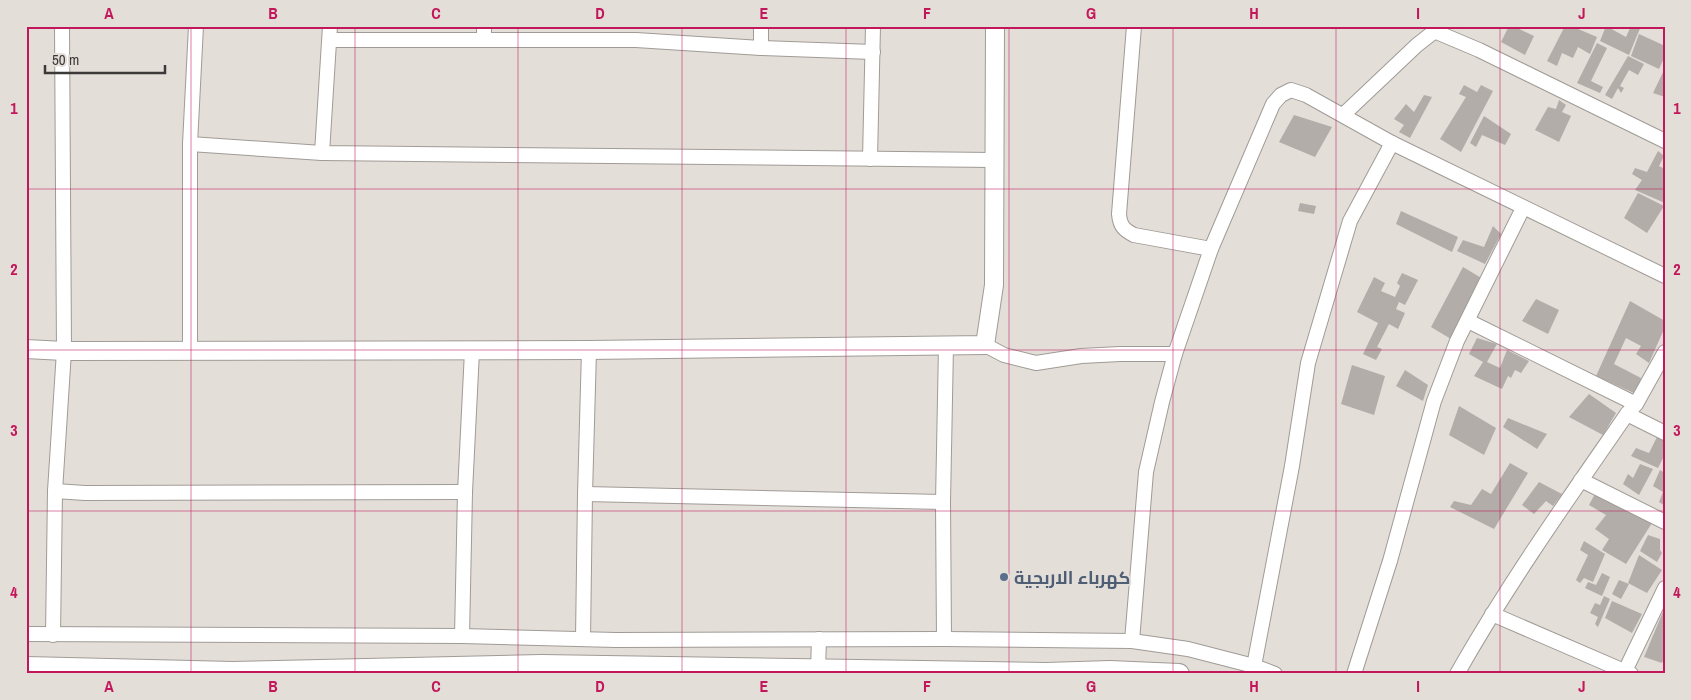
<svg xmlns="http://www.w3.org/2000/svg" width="1691" height="700" font-family="'Archivo Narrow',Cairo,sans-serif">
  <rect width="100%" height="100%" fill="#e4ded9"/>
  <g fill="#b2ada8">
    <polygon points="1509,26 1518,26 1517,28 1534,36 1525,55 1501,42"/>
    <polygon points="1565,26 1571,26 1597,37 1590,54 1578,47 1573,58 1562,53 1557,66 1547,61"/>
    <polygon points="1606,26 1626,37 1631,26 1641,26 1629,55 1600,41"/>
    <polygon points="1639,34 1663,45 1665,42 1665,56 1659,69 1631,56"/>
    <polygon points="1597,43 1607,48 1591,81 1603,87 1600,93 1577,83"/>
    <polygon points="1628,56 1644,64 1638,75 1629,70 1620,86 1624,88 1621,93 1618,88 1612,99 1605,95"/>
    <polygon points="1665,68 1665,97 1653,93"/>
    <polygon points="1464,85 1477,92 1481,85 1493,91 1461,152 1440,139 1466,97 1459,94"/>
    <polygon points="1424,95 1432,97 1410,138 1399,132 1404,125 1394,119 1406,104 1414,112"/>
    <polygon points="1559,100 1566,105 1562,112 1571,116 1559,142 1535,130 1548,107 1556,109"/>
    <polygon points="1294,115 1332,127 1315,157 1279,142"/>
    <polygon points="1484,116 1511,134 1505,145 1482,135 1476,147 1470,143"/>
    <polygon points="1658,151 1664,156 1659,166 1665,169 1665,203 1635,190 1642,180 1632,174 1635,168 1647,172"/>
    <polygon points="1638,193 1664,206 1647,233 1624,218"/>
    <polygon points="1300,203 1316,206 1314,214 1298,211"/>
    <polygon points="1401,211 1458,237 1452,252 1396,224"/>
    <polygon points="1493,226 1501,234 1485,264 1457,251 1463,240 1484,247"/>
    <polygon points="1463,267 1483,279 1451,339 1431,327"/>
    <polygon points="1402,273 1418,280 1405,305 1399,302 1396,309 1405,313 1398,329 1389,324 1377,347 1382,349 1376,360 1363,354 1378,323 1357,312 1374,277 1385,283 1381,291 1395,297 1400,286 1397,283"/>
    <polygon points="1536,299 1559,310 1548,334 1522,321"/>
    <polygon points="1630,301 1665,321 1665,327 1649,363 1636,354 1641,346 1626,338 1614,364 1641,378 1636,394 1596,376"/>
    <polygon points="1477,338 1497,344 1487,362 1500,368 1507,350 1529,361 1521,373 1515,370 1511,378 1508,376 1502,389 1474,376 1483,362 1469,354"/>
    <polygon points="1352,365 1385,376 1374,415 1341,404"/>
    <polygon points="1405,370 1428,385 1423,401 1396,386"/>
    <polygon points="1589,394 1616,413 1603,435 1569,417"/>
    <polygon points="1459,406 1496,428 1484,455 1449,435"/>
    <polygon points="1508,418 1547,434 1537,449 1503,427"/>
    <polygon points="1657,437 1665,440 1665,454 1658,468 1631,456 1636,448 1649,453"/>
    <polygon points="1510,463 1528,473 1494,529 1450,507 1454,501 1471,505 1482,489 1491,494"/>
    <polygon points="1640,464 1653,469 1639,495 1623,484 1628,474 1633,478"/>
    <polygon points="1660,470 1665,473 1665,506 1659,502 1663,492 1653,486"/>
    <polygon points="1539,482 1562,494 1553,506 1546,501 1534,514 1522,505"/>
    <polygon points="1596,492 1652,523 1626,564 1602,550 1609,539 1595,529 1606,515 1589,505"/>
    <polygon points="1648,535 1660,539 1660,550 1662,553 1657,562 1640,551"/>
    <polygon points="1584,541 1605,554 1593,582 1584,578 1580,583 1576,580 1588,555 1580,550"/>
    <polygon points="1639,555 1662,570 1647,593 1628,583"/>
    <polygon points="1602,573 1610,577 1602,596 1585,588 1588,582 1596,585"/>
    <polygon points="1619,580 1629,584 1621,599 1612,594"/>
    <polygon points="1604,596 1610,599 1598,627 1595,624 1598,617 1590,613 1595,603 1600,605"/>
    <polygon points="1612,601 1642,614 1632,633 1605,618"/>
    <polygon points="1665,607 1665,657 1662,663 1644,657"/>
  </g>
  <g fill="none" stroke-linecap="round" stroke-linejoin="round">
    <defs>
      <g id="minor">
        <polyline points="484,26 484,40"/>
        <polyline points="761,26 761,48"/>
        <path d="M1134 26 1119 214C1120 226 1124 230 1134 235L1211 249"/>
        <polyline points="1434,31 1479,50 1665,141"/>
        <polyline points="330,40 636,40 761,48 873,52"/>
        <polyline points="1343,115 1417,45 1440,27"/>
        <polyline points="190,144 322,153 993,160"/>
        <polyline points="322,153 330,26"/>
        <polyline points="870,159 873,26"/>
        <polyline points="1468,321 1636,404"/>
        <polyline points="985,345 1004,355 1036,363 1081,356 1120,354 1175,354"/>
        <polyline points="190,351 190,144 196,26"/>
        <polyline points="1627,414 1665,433"/>
        <polyline points="1581,480 1665,522"/>
        <polyline points="55,491 85,493 465,492"/>
        <polyline points="585,494 943,502"/>
        <polyline points="1492,614 1631,674"/>
        <polyline points="26,634 462,636 616,640 944,639 1132,641 1188,649 1254,666 1275,674"/>
        <polyline points="53,635 55,491 64,351 62,26"/>
        <polyline points="462,636 465,492 472,351"/>
        <polyline points="583,639 585,494 589,350"/>
        <polyline points="944,639 943,502 946,346"/>
        <polyline points="1132,641 1146,472 1162,402 1175,354 1211,249 1273,104 1281,95 1291,90 1306,95 1392,143 1665,276"/>
        <polyline points="1254,666 1292,466 1308,363 1350,221 1392,143"/>
        <polyline points="818,669 819,639"/>
        <polyline points="1625,671 1665,588"/>
        <polyline points="1354,674 1390,561 1434,401 1457,341 1523,208"/>
        <path d="M1457 674C1508 584 1568 499 1627 414L1636 404 1665 352"/>
      </g>
      <polyline id="tertiary" points="26,349 64,351 589,350 985,345 994,285 995,26"/>
      <polyline id="secondary" points="26,667 233,672 541,665 1046,673 1110,671 1179,674"/>
    </defs>
    <use href="#minor" stroke="#a09b96" stroke-width="16"/>
    <use href="#tertiary" stroke="#a09b96" stroke-width="20"/>
    <use href="#secondary" stroke="#a09b96" stroke-width="22"/>
    <use href="#minor" stroke="#fff" stroke-width="14"/>
    <use href="#tertiary" stroke="#fff" stroke-width="18"/>
    <use href="#secondary" stroke="#fff" stroke-width="20"/>
  </g>
  <path fill="none" stroke="#c2185b" stroke-width="1" stroke-opacity="0.55" d="M191 26V674M355 26V674M518 26V674M682 26V674M846 26V674M1009 26V674M1173 26V674M1336 26V674M1500 26V674M26 189H1665M26 350H1665M26 511H1665"/>
  <circle fill="#5c6f8a" stroke="#e4ded9" stroke-width="2" cx="1004" cy="577" r="5"/>
  <g text-anchor="middle" dominant-baseline="central" stroke-width="4" stroke-linejoin="round" paint-order="stroke">
    <g font-size="18" font-weight="bold" fill="#4e5e75" stroke="#e4ded9" text-anchor="start">
      <text x="1014" y="577">كهرباء الاربجية</text>
    </g>
  </g>
  <rect width="1691" height="700" fill="none" stroke="#e4ded9" stroke-width="55"/>
  <path d="M45 65v8h120v-8" fill="none" stroke="#3c3a38" stroke-width="2.5"/>
  <text x="52" y="65" font-size="15" fill="#3c3a38" stroke="#e4ded9" stroke-width="4" paint-order="stroke">50 m</text>
  <rect x="28" y="28" width="1636" height="644" fill="none" stroke="#c2185b" stroke-width="2"/>
  <g font-size="16" text-anchor="middle" font-weight="bold" fill="#c2185b">
    <text x="109" y="19">A</text>
    <text x="273" y="19">B</text>
    <text x="436" y="19">C</text>
    <text x="600" y="19">D</text>
    <text x="764" y="19">E</text>
    <text x="927" y="19">F</text>
    <text x="1091" y="19">G</text>
    <text x="1254" y="19">H</text>
    <text x="1418" y="19">I</text>
    <text x="1582" y="19">J</text>
    <text x="14" y="114">1</text>
    <text x="1677" y="114">1</text>
    <text x="14" y="275">2</text>
    <text x="1677" y="275">2</text>
    <text x="14" y="436">3</text>
    <text x="1677" y="436">3</text>
    <text x="14" y="598">4</text>
    <text x="1677" y="598">4</text>
    <text x="109" y="692">A</text>
    <text x="273" y="692">B</text>
    <text x="436" y="692">C</text>
    <text x="600" y="692">D</text>
    <text x="764" y="692">E</text>
    <text x="927" y="692">F</text>
    <text x="1091" y="692">G</text>
    <text x="1254" y="692">H</text>
    <text x="1418" y="692">I</text>
    <text x="1582" y="692">J</text>
  </g>
</svg>
